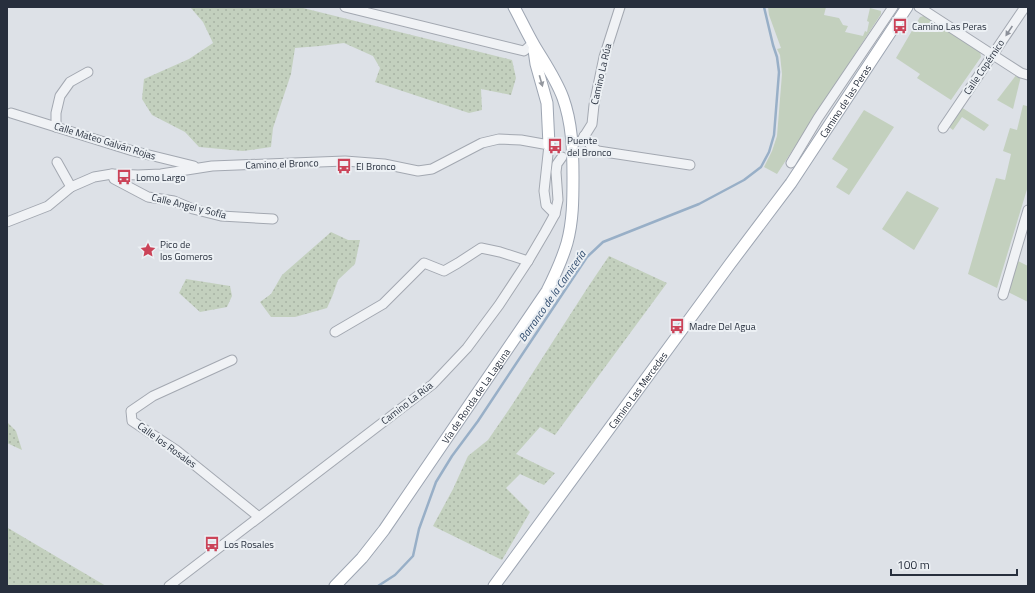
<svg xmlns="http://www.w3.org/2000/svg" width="1035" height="593" font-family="'Titillium Web',sans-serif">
  <defs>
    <pattern id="grass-dots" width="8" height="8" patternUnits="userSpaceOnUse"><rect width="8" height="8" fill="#c3d0be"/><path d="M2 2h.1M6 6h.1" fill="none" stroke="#a8b3a4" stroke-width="1.8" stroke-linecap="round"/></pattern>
  </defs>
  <rect width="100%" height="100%" fill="#dde1e7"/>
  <g fill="url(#grass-dots)">
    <polygon points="190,7 299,7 484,53 512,60 516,78 511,95 481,89 482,110 469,113 375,82 380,68 373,56 344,43 320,46 295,48 291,74 273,128 271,147 243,151 199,147 185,132 152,115 142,99 144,79 189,59 213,43 203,22"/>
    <polygon points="331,232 348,240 360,240 355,264 338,280 332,297 327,308 295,317 271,317 260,302 271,294 282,275"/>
    <polygon points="609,256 667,283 555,435 540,427 516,454 555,473 544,485 520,474 506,488 530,512 502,560 433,526 453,489 468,456 488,440 512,405 588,287"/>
    <polygon points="186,279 230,286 232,296 227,307 200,312 179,293"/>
    <polygon points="7,422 16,431 22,450 7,443"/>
    <polygon points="7,527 8,528 106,586 7,586"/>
  </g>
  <g fill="#c3d0be">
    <polygon points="768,7 826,7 824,15 839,18 843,25 848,26 845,32 863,36 865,31 867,32 869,22 867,21 870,8 881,11 881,14 777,174 764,167 772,151 777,136 782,74 780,55 777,49 781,48 769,15"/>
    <polygon points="924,16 980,51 981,57 951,100 917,78 920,74 896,58 920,17"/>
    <polygon points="1017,74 1021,76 1013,109 997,100"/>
    <polygon points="1028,103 1028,186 997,288 968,274 996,178 1005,180 1011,154 1003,151 1010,128 1017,130 1023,105 1027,106"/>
    <polygon points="961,107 989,125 984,131 962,117 953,130 949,127"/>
    <polygon points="864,110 894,127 849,195 836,187 848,169 832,159"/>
    <polygon points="907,191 939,208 914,250 882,229"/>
    <polygon points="1018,261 1028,266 1028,302 1008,292"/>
  </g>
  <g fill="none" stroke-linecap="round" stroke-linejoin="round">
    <polyline stroke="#98afc7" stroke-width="2.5" points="378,586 395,575 413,556 419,529 436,482 452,456 478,421 587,257 603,242 699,204 744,180 761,167 769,152 774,135 779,72 777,57 773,45 764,7"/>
    <defs>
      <g id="minor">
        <polyline points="345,7 524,51 533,43"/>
        <polyline points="919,7 993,55 1021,73 1028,75"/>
        <polyline points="11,113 133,151 194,166"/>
        <polyline points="56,127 56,113 60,96 70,82 88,72"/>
        <polyline points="943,128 1025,7"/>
        <polyline points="584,136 592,147 598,151 690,165"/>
        <polyline points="582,140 592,124 594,105 604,57 620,7"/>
        <polyline points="57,162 71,187"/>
        <polyline points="791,163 818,118 893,7"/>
        <polyline points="112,174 114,179 148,197 174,201 193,209 221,216 273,219"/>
        <polyline points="7,222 48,206 71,187 94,177 112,174 138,175 161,174 212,166 345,161 384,164 418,171 432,169 482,143 499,139 521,140 549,145 544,191 546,205 555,214"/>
        <polyline points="1003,295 1028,210"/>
        <polyline points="335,332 383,304 424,263 444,271 458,263 481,248 500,252 528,261"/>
        <polyline points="232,360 153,396 131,411 132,421 176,450 259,517"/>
        <polyline points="169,586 433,384 467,348 499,305 528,261 545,232 555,214 558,200 556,172 557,164 562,157"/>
      </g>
      <g id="major">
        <polyline points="534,50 536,64 547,103 549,145"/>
        <path id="s1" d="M335 586 362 558 384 530 547 291C555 275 562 260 567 243 573 221 573 199 573 177 573 150 572 123 563 98 556 79 544 62 534 45 527 33 521 20 514 7"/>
        <path id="s2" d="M494 586 730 264 791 183 907 7"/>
      </g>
    </defs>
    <use href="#minor" stroke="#a3a8b1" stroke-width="11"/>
    <use href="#major" stroke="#9da5b2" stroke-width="13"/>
    <use href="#minor" stroke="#f0f2f5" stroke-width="9"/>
    <use href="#major" stroke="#fff" stroke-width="11"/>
  </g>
  <defs><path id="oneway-solid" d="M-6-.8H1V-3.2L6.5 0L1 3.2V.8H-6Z"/></defs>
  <use fill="#8c9099" href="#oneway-solid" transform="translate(1009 31) rotate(124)"/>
  <use fill="#93979e" href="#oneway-solid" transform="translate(541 81) rotate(74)"/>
  <defs>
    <symbol id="bus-bare" viewBox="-9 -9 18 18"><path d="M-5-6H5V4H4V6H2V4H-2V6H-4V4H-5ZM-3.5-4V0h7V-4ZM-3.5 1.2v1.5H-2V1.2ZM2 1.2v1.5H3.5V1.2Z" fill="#cb4358" stroke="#ecf0f4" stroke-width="2.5" paint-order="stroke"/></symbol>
    <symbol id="sight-bare" viewBox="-9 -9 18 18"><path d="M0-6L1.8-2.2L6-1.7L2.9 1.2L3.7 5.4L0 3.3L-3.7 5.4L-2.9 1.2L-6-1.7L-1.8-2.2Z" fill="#cb4358" stroke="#ecf0f4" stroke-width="2.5" paint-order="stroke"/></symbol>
  </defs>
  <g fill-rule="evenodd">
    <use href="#bus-bare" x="889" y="15" width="22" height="22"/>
    <use href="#bus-bare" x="544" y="135" width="22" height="22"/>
    <use href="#bus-bare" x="333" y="155" width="22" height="22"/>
    <use href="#bus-bare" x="113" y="166" width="22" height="22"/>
    <use href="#sight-bare" x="137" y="239" width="22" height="22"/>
    <use href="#bus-bare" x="666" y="315" width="22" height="22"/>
    <use href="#bus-bare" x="201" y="533" width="22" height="22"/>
  </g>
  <g text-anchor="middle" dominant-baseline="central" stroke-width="4" stroke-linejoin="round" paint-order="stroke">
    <g font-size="10" fill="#272f3d" stroke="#ecf0f4" text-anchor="start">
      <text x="912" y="26">Camino Las Peras</text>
      <text x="567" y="140">Puente<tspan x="567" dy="12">del Bronco</tspan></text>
      <text x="356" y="166">El Bronco</text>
      <text x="136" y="177">Lomo Largo</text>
      <text x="160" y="244">Pico de<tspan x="160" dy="12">los Gomeros</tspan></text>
      <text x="689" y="326">Madre Del Agua</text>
      <text x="224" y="544">Los Rosales</text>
    </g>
    <g font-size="10" fill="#272f3d" stroke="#ecf0f4">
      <text transform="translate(984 67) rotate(-56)">Calle Copérnico</text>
      <text transform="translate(601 74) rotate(-77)">Camino La Rúa</text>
      <text stroke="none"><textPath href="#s2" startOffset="599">Camino de las Peras</textPath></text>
      <text transform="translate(105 141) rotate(17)">Calle Mateo Galván Rojas</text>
      <text transform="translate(282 164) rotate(-2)">Camino el Bronco</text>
      <text transform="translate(189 206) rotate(14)">Calle Angel y Sofía</text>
      <text stroke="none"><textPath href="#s2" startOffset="243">Camino Las Mercedes</textPath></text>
      <text stroke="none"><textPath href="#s1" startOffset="237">Vía de Ronda de La Laguna</textPath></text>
      <text transform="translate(407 403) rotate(-38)">Camino La Rúa</text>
      <text transform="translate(167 445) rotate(36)">Calle los Rosales</text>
    </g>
    <g font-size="11" font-style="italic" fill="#324e70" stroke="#ecf0f4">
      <text transform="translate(552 296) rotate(-55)">Barranco de la Carnicería</text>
    </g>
  </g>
  <rect width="1035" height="593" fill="none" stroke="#272f3d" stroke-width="16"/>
  <path d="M891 569v6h126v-6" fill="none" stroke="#272f3d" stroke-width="2"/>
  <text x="897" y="569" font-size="12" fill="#272f3d" stroke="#ecf0f4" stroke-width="3" paint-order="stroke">100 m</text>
</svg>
